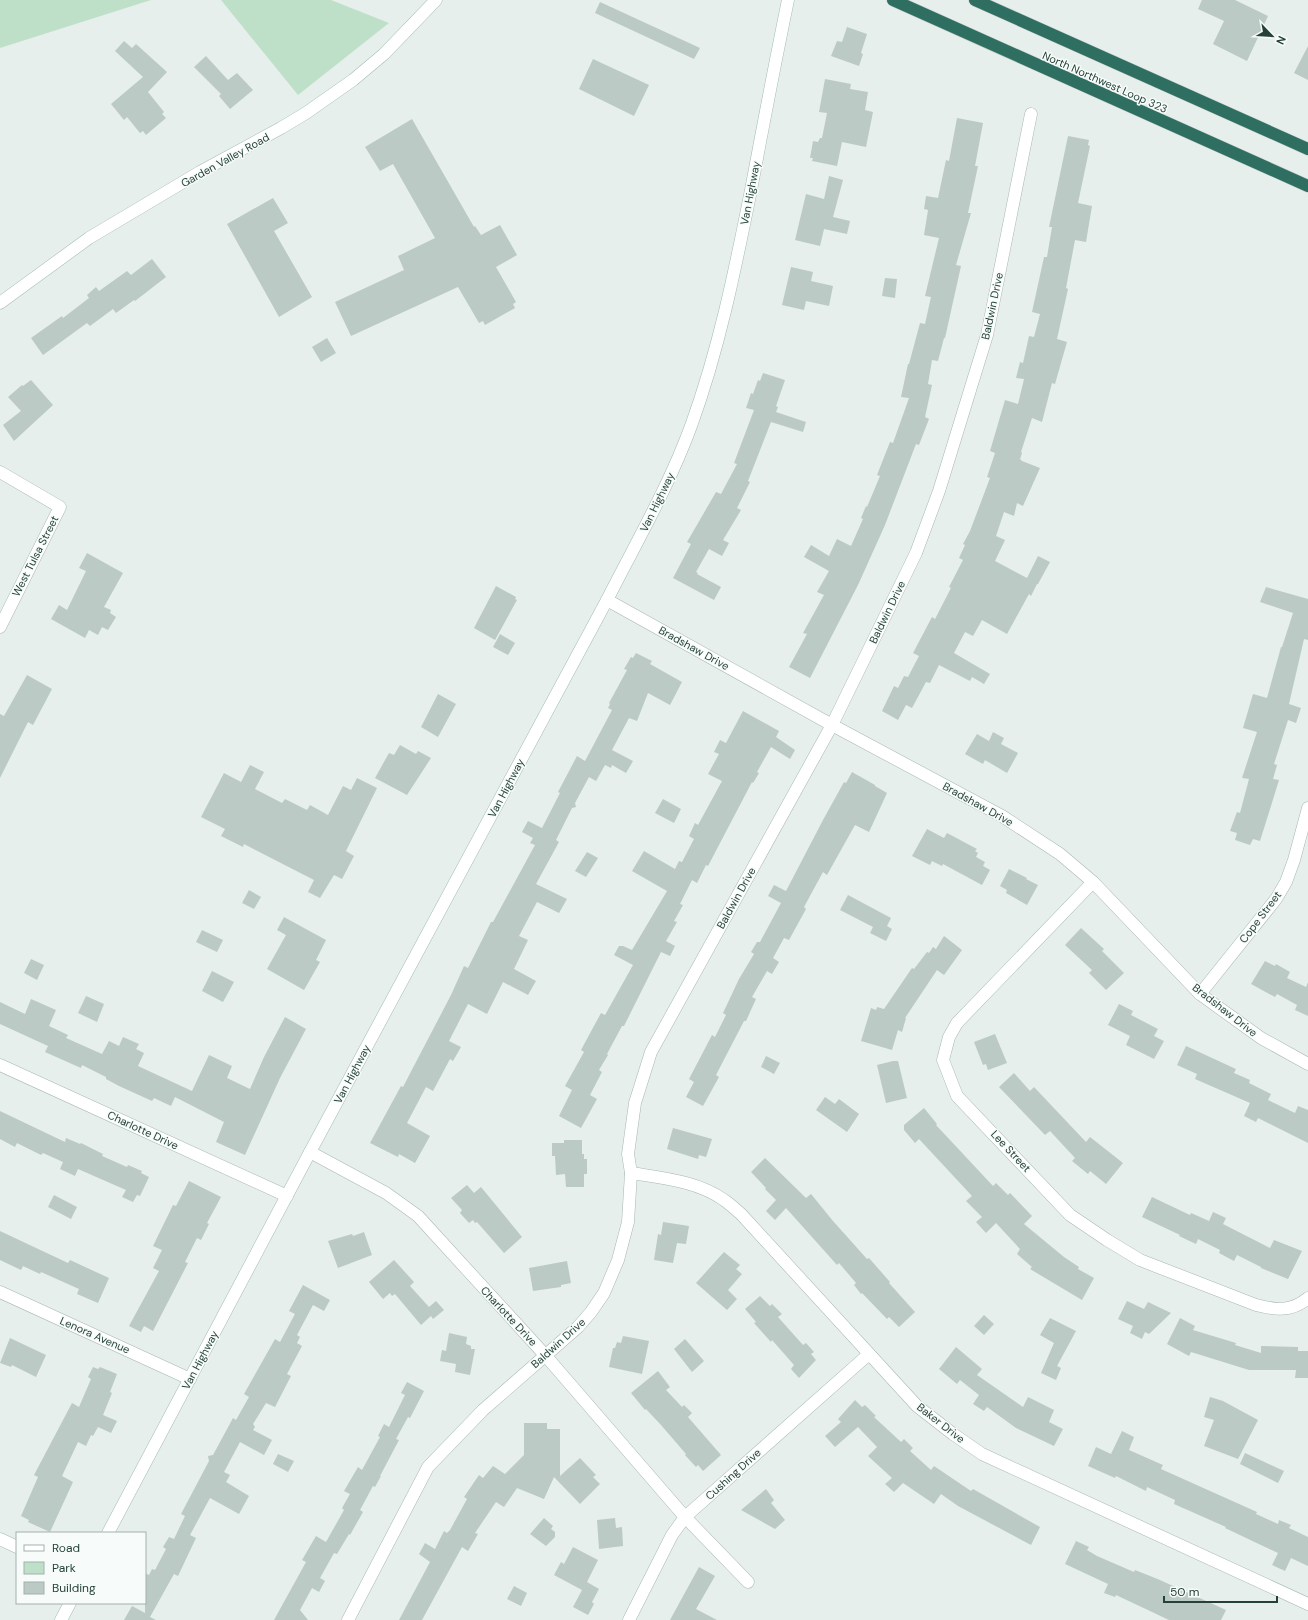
<svg xmlns="http://www.w3.org/2000/svg" width="1308" height="1620" font-family="'DM Sans',sans-serif">
  <rect width="100%" height="100%" fill="#e6efeb"/>
  <g fill="#bfe0c8">
    <polygon points="0,0 151,0 0,48"/>
    <polygon points="221,0 331,0 389,23 298,95"/>
  </g>
  <g fill="#bbcac4">
    <polygon points="1202,0 1235,0 1268,16 1247,61 1213,44 1224,21 1198,9"/>
    <polygon points="600,2 700,48 694,59 595,13"/>
    <polygon points="847,27 867,34 861,53 863,54 859,66 831,56 837,41 842,42"/>
    <polygon points="124,41 132,48 136,44 167,72 148,92 164,112 162,114 166,118 146,135 143,131 140,133 127,117 124,120 111,104 143,77 115,51"/>
    <polygon points="1308,46 1308,80 1294,73"/>
    <polygon points="206,56 228,80 237,73 253,90 230,109 219,96 221,94 194,67"/>
    <polygon points="593,59 649,85 634,116 579,89"/>
    <polygon points="825,79 851,84 850,89 868,92 865,110 873,112 866,147 842,142 837,166 812,161 813,158 810,158 813,141 818,142 820,138 822,138 827,113 819,112"/>
    <polygon points="957,118 983,123 975,166 978,166 968,213 971,213 956,265 961,266 945,338 944,338 938,361 932,360 928,384 932,385 925,417 929,419 919,445 916,444 885,525 858,585 810,678 789,667 807,634 803,633 824,595 817,592 829,571 804,557 811,545 829,556 837,539 851,546 863,519 861,518 866,506 867,507 880,476 877,475 890,442 893,443 909,398 901,397 908,364 909,364 920,323 925,324 931,297 925,296 939,238 924,235 928,210 924,209 926,196 938,198 946,160 949,161"/>
    <polygon points="412,119 474,227 475,226 481,235 500,225 517,255 496,267 516,302 513,304 515,308 485,325 483,321 479,323 458,287 351,336 335,302 404,270 398,256 435,238 393,164 380,171 365,147"/>
    <polygon points="1068,136 1089,140 1088,145 1090,146 1078,203 1092,206 1086,242 1075,240 1066,288 1068,289 1057,339 1067,342 1055,384 1052,383 1042,422 1032,418 1021,452 1022,453 1020,459 1022,461 1040,468 1023,506 1017,503 1014,516 1004,512 996,536 1005,540 995,561 1027,578 1038,556 1050,562 1038,584 1037,584 1031,596 1029,594 1007,634 982,620 973,636 965,632 954,653 990,674 984,684 972,677 970,681 939,665 930,683 926,682 912,708 906,705 898,720 882,711 894,686 898,688 904,676 908,677 919,656 913,653 932,617 935,619 951,588 949,587 963,560 959,558 965,545 963,544 970,531 990,478 987,477 995,453 990,451 1005,400 1018,404 1024,379 1016,378 1020,362 1023,363 1029,336 1034,337 1040,314 1032,312 1044,257 1047,257 1052,227 1049,227"/>
    <polygon points="829,176 843,180 833,217 850,221 847,234 824,229 820,246 795,240 806,194 824,199"/>
    <polygon points="273,198 288,223 274,231 312,297 279,317 227,224"/>
    <polygon points="152,259 166,277 135,301 134,300 116,313 113,309 90,326 87,323 43,355 31,338 62,316 63,318 89,298 87,295 96,287 99,291 127,271 131,275"/>
    <polygon points="791,267 813,272 811,281 833,286 829,306 806,301 804,310 782,305"/>
    <polygon points="885,278 897,279 895,298 882,296"/>
    <polygon points="327,338 336,353 321,362 312,347"/>
    <polygon points="763,373 785,380 776,406 778,407 776,412 806,422 803,432 771,422 748,481 750,482 737,508 741,510 723,540 729,543 722,556 709,549 696,572 698,573 697,574 721,587 714,600 673,578 691,544 687,542 716,492 721,494 737,464 734,463 754,410 746,408 751,393 753,394 758,380 760,381"/>
    <polygon points="31,380 53,405 14,441 3,425 21,411 8,397 22,385 23,386"/>
    <polygon points="87,553 123,573 104,607 111,610 110,613 116,617 108,630 102,627 98,635 89,630 85,638 51,619 59,605 67,610 86,571 79,568"/>
    <polygon points="496,586 516,597 515,599 517,600 495,640 474,628"/>
    <polygon points="1266,587 1308,599 1308,640 1304,639 1289,704 1301,708 1296,723 1288,720 1274,764 1277,765 1273,779 1279,780 1271,806 1260,841 1253,839 1250,845 1235,840 1237,833 1230,831 1237,812 1240,813 1249,779 1242,778 1257,732 1243,728 1253,694 1267,698 1281,647 1282,647 1293,613 1260,602"/>
    <polygon points="500,634 515,643 508,655 493,647"/>
    <polygon points="636,653 652,661 650,664 682,682 670,705 648,693 637,721 629,718 612,750 633,761 626,773 612,765 611,768 605,765 596,781 589,777 575,803 576,807 572,808 556,840 559,842 536,884 567,899 559,913 537,902 519,936 528,940 514,969 536,981 528,995 503,982 487,1014 468,1004 449,1041 461,1047 453,1061 450,1059 433,1091 426,1087 407,1123 430,1136 415,1163 399,1154 398,1157 370,1143 401,1086 403,1087 416,1062 451,995 464,966 468,968 491,922 493,922 535,845 530,843 533,838 522,832 528,821 542,828 560,793 558,792 577,756 585,761 612,710 608,708 610,704 609,703 627,670 624,669 631,657 633,658"/>
    <polygon points="27,675 52,689 33,725 28,722 0,778 0,714 4,716"/>
    <polygon points="438,694 456,704 438,737 421,727"/>
    <polygon points="743,711 779,731 776,737 795,750 790,759 771,747 757,772 759,773 753,783 752,782 708,866 706,865 697,883 692,880 680,904 683,905 674,921 677,922 666,941 675,946 670,956 661,952 624,1026 622,1026 607,1054 608,1055 599,1070 602,1072 590,1095 597,1099 581,1128 559,1116 572,1090 565,1086 584,1052 581,1050 601,1013 605,1015 633,965 614,955 619,946 623,946 632,950 667,891 632,871 644,851 675,869 679,861 682,862 694,839 689,836 695,823 698,825 722,781 708,774 719,754 714,752 720,740 726,743"/>
    <polygon points="993,732 1004,738 1001,744 1018,753 1007,773 985,760 983,764 965,754 977,734 989,741"/>
    <polygon points="400,745 416,754 418,751 431,758 407,795 375,778 389,753 394,755"/>
    <polygon points="250,765 264,772 255,789 282,803 285,799 307,810 310,805 328,815 343,786 351,790 357,778 377,788 346,851 354,856 342,879 334,875 320,898 308,892 314,880 244,844 243,847 221,836 225,829 201,817 224,773 241,782"/>
    <polygon points="852,772 875,785 875,786 887,793 869,832 855,825 827,875 823,872 804,907 806,909 789,940 784,938 773,958 779,962 772,974 767,971 752,997 756,999 746,1021 744,1021 716,1075 719,1077 703,1106 686,1097 694,1082 689,1079 712,1035 715,1037 726,1015 723,1013 739,979 754,954 751,952 757,942 760,942 781,903 768,896 774,885 786,891 823,820 844,782 846,783"/>
    <polygon points="663,799 681,809 674,823 655,813"/>
    <polygon points="927,829 944,838 947,833 977,849 975,851 978,853 976,857 985,862 983,866 990,870 982,885 943,864 942,866 932,861 930,865 912,856"/>
    <polygon points="587,852 598,858 586,877 575,871"/>
    <polygon points="1009,869 1027,878 1026,879 1038,885 1027,905 1006,893 1007,890 1000,886"/>
    <polygon points="249,890 261,897 254,909 242,903"/>
    <polygon points="848,895 891,918 887,926 892,929 886,941 870,933 873,927 840,910"/>
    <polygon points="284,917 326,940 316,960 320,962 304,990 267,969 286,935 277,930"/>
    <polygon points="1081,928 1104,949 1102,951 1124,973 1106,990 1089,973 1092,970 1065,945"/>
    <polygon points="202,930 223,940 217,952 196,942"/>
    <polygon points="944,936 962,950 944,975 937,970 905,1018 906,1018 902,1032 898,1030 892,1050 861,1041 871,1008 876,1010 877,1007 884,1009 912,968 914,969 927,952 929,953 933,947 936,949"/>
    <polygon points="31,959 44,965 37,980 24,973"/>
    <polygon points="1265,961 1275,966 1276,964 1290,972 1287,978 1306,987 1308,982 1308,1016 1295,1010 1297,1005 1277,994 1275,997 1251,984"/>
    <polygon points="212,971 234,982 223,1002 202,991"/>
    <polygon points="86,996 104,1004 97,1022 78,1013"/>
    <polygon points="31,999 56,1010 49,1026 68,1035 66,1038 102,1054 109,1041 119,1046 123,1037 139,1044 136,1049 144,1053 138,1066 192,1091 209,1055 232,1066 227,1078 250,1089 264,1057 285,1017 306,1029 280,1078 245,1155 216,1142 224,1122 175,1097 171,1106 154,1098 152,1101 119,1086 106,1079 106,1077 82,1065 81,1068 45,1052 48,1046 0,1024 0,1002 25,1014"/>
    <polygon points="1119,1004 1133,1011 1131,1015 1158,1029 1154,1036 1164,1041 1154,1059 1126,1045 1130,1036 1108,1025"/>
    <polygon points="995,1034 1007,1063 988,1070 986,1064 983,1065 974,1042"/>
    <polygon points="1186,1046 1236,1069 1234,1073 1250,1080 1249,1083 1271,1094 1268,1100 1295,1113 1298,1106 1308,1110 1308,1143 1258,1118 1256,1122 1244,1116 1250,1103 1195,1079 1197,1074 1177,1065"/>
    <polygon points="766,1056 780,1063 774,1074 761,1067"/>
    <polygon points="893,1061 898,1061 907,1098 886,1103 877,1065"/>
    <polygon points="1014,1073 1030,1091 1034,1087 1086,1142 1090,1137 1123,1163 1106,1184 1090,1171 1088,1174 1072,1161 1075,1158 1050,1131 1045,1135 999,1087"/>
    <polygon points="825,1097 835,1104 839,1099 859,1114 847,1132 816,1110"/>
    <polygon points="924,1108 937,1124 936,1125 993,1186 996,1183 1008,1195 1010,1193 1032,1216 1024,1224 1064,1257 1079,1267 1078,1269 1094,1278 1082,1300 1030,1269 1032,1267 1017,1254 1020,1249 996,1223 986,1233 976,1222 982,1217 966,1201 972,1196 919,1139 915,1143 904,1130 904,1125"/>
    <polygon points="0,1111 65,1142 66,1138 80,1144 81,1143 103,1154 102,1156 127,1167 128,1165 142,1171 141,1173 149,1177 140,1196 137,1195 133,1202 122,1197 126,1190 78,1169 75,1176 60,1169 63,1162 43,1153 41,1155 17,1143 15,1147 0,1139"/>
    <polygon points="673,1128 712,1139 706,1157 699,1155 698,1159 667,1149"/>
    <polygon points="564,1140 582,1140 582,1154 584,1154 584,1159 587,1159 587,1174 584,1174 584,1187 566,1187 565,1174 556,1175 555,1156 552,1156 552,1143 564,1143"/>
    <polygon points="765,1158 806,1198 811,1194 833,1221 867,1259 869,1258 890,1282 889,1283 915,1312 899,1327 889,1317 887,1319 862,1293 861,1294 854,1285 856,1283 839,1263 837,1265 786,1208 775,1220 766,1211 776,1200 765,1189 766,1188 751,1172"/>
    <polygon points="189,1181 221,1197 207,1223 209,1224 201,1240 197,1238 185,1262 188,1263 153,1331 144,1326 141,1332 129,1326 159,1271 153,1268 162,1250 153,1246 173,1205 176,1206"/>
    <polygon points="467,1185 474,1193 481,1187 522,1237 504,1253 477,1222 475,1223 473,1220 469,1223 460,1213 462,1210 451,1198"/>
    <polygon points="54,1195 77,1207 71,1219 48,1207"/>
    <polygon points="1152,1197 1190,1215 1191,1213 1209,1221 1213,1212 1226,1218 1223,1224 1270,1248 1274,1240 1302,1251 1288,1279 1261,1268 1261,1267 1237,1255 1234,1261 1219,1253 1220,1250 1198,1239 1196,1244 1179,1236 1180,1235 1142,1217"/>
    <polygon points="663,1222 689,1226 686,1244 677,1243 673,1263 654,1260 658,1234 661,1235"/>
    <polygon points="0,1231 68,1263 70,1260 109,1278 98,1303 77,1294 79,1289 41,1272 40,1274 23,1266 21,1270 0,1260"/>
    <polygon points="364,1232 372,1255 338,1268 328,1241 352,1234 353,1236"/>
    <polygon points="724,1252 740,1265 736,1269 742,1274 728,1290 737,1299 727,1310 696,1283"/>
    <polygon points="394,1260 414,1282 410,1286 429,1307 436,1301 444,1310 433,1319 431,1316 421,1325 395,1294 392,1296 390,1293 383,1299 369,1282"/>
    <polygon points="567,1261 571,1283 561,1285 561,1287 533,1291 529,1268"/>
    <polygon points="303,1285 330,1300 324,1311 313,1305 297,1335 300,1337 297,1343 302,1346 287,1374 291,1376 275,1407 266,1403 253,1424 255,1427 253,1430 272,1440 264,1455 240,1442 224,1472 230,1475 226,1482 249,1496 239,1514 210,1498 190,1535 196,1538 178,1576 174,1574 150,1617 156,1620 124,1620 132,1606 145,1613 145,1573 149,1575 152,1569 155,1570 166,1549 163,1547 169,1537 174,1539 185,1516 181,1514 209,1461 208,1456 213,1455 233,1418 236,1420 249,1397 244,1394 275,1339 280,1342 295,1314 289,1311"/>
    <polygon points="760,1296 770,1306 772,1304 782,1314 778,1317 803,1345 806,1343 814,1352 811,1354 816,1360 799,1378 791,1369 794,1365 772,1340 771,1342 754,1323 756,1322 745,1309"/>
    <polygon points="1127,1301 1144,1309 1148,1302 1171,1313 1149,1334 1145,1332 1142,1339 1130,1333 1133,1326 1118,1319"/>
    <polygon points="984,1315 994,1324 984,1335 974,1326"/>
    <polygon points="1050,1318 1076,1331 1057,1366 1061,1368 1056,1380 1041,1373 1054,1343 1040,1335"/>
    <polygon points="1180,1318 1195,1326 1193,1330 1236,1343 1235,1345 1261,1353 1261,1346 1298,1347 1298,1351 1308,1351 1308,1378 1295,1378 1296,1370 1249,1370 1191,1352 1189,1356 1167,1344"/>
    <polygon points="449,1333 467,1337 466,1344 471,1346 471,1349 475,1349 470,1375 455,1372 456,1364 440,1361 442,1350 446,1351"/>
    <polygon points="623,1336 649,1341 642,1374 609,1367 613,1348 615,1348 617,1342 621,1343"/>
    <polygon points="10,1338 46,1355 36,1377 12,1365 11,1367 0,1363"/>
    <polygon points="685,1339 704,1361 692,1372 674,1349"/>
    <polygon points="956,1347 982,1369 977,1375 1023,1407 1028,1397 1054,1410 1049,1422 1063,1429 1054,1446 1016,1428 987,1407 984,1411 973,1404 979,1395 960,1380 957,1384 939,1369"/>
    <polygon points="93,1367 98,1369 100,1367 117,1374 110,1392 112,1393 103,1415 117,1421 111,1433 98,1427 93,1436 91,1435 86,1446 78,1442 62,1476 73,1482 50,1532 28,1522 29,1520 21,1516 38,1477 34,1475 72,1403 79,1407 91,1379 88,1377"/>
    <polygon points="658,1371 670,1387 666,1390 682,1407 684,1405 692,1413 688,1417 721,1455 703,1471 698,1465 696,1467 685,1455 686,1454 661,1425 646,1409 645,1410 631,1393"/>
    <polygon points="407,1382 424,1391 410,1418 408,1417 396,1439 399,1440 380,1476 381,1476 375,1487 373,1486 360,1510 363,1512 350,1535 349,1534 337,1554 334,1553 320,1578 325,1581 319,1592 312,1588 300,1610 308,1620 274,1620 306,1562 302,1560 316,1536 326,1542 344,1510 342,1508 350,1494 344,1491 358,1467 362,1470 380,1437 378,1436 384,1424 389,1427 405,1395 401,1393"/>
    <polygon points="1210,1397 1223,1401 1258,1420 1238,1459 1204,1446 1214,1420 1204,1417"/>
    <polygon points="855,1400 862,1407 865,1405 876,1416 874,1417 901,1442 904,1439 913,1448 910,1451 931,1470 934,1466 971,1491 973,1489 1040,1527 1031,1545 958,1506 941,1494 934,1504 903,1483 894,1492 885,1484 892,1478 868,1456 877,1447 858,1427 835,1447 825,1436 841,1422 838,1419"/>
    <polygon points="524,1423 547,1423 547,1429 560,1429 560,1476 580,1458 596,1475 593,1477 600,1484 580,1504 554,1477 544,1499 517,1488 504,1507 496,1502 475,1533 478,1534 468,1551 462,1547 422,1620 399,1620 430,1562 419,1554 425,1543 435,1549 444,1531 447,1533 450,1530 467,1499 464,1497 479,1475 483,1478 493,1466 505,1474 524,1455"/>
    <polygon points="1122,1431 1134,1437 1129,1450 1163,1465 1161,1469 1257,1512 1256,1514 1278,1524 1279,1520 1291,1525 1289,1528 1308,1537 1308,1566 1291,1558 1285,1571 1272,1565 1278,1553 1225,1528 1226,1527 1174,1504 1175,1500 1147,1487 1146,1491 1116,1476 1115,1478 1088,1466 1096,1447 1111,1454"/>
    <polygon points="1245,1453 1284,1471 1278,1483 1240,1464"/>
    <polygon points="278,1454 294,1461 288,1472 273,1464"/>
    <polygon points="766,1489 774,1500 771,1503 785,1520 775,1529 741,1510"/>
    <polygon points="544,1518 553,1526 551,1529 555,1532 555,1537 546,1546 530,1534"/>
    <polygon points="615,1518 616,1528 622,1527 623,1546 599,1549 597,1520"/>
    <polygon points="1076,1541 1089,1547 1087,1550 1097,1556 1134,1572 1135,1570 1160,1580 1226,1610 1221,1620 1169,1620 1116,1595 1115,1597 1104,1593 1108,1584 1065,1564"/>
    <polygon points="573,1547 598,1560 587,1582 599,1589 592,1602 594,1604 588,1615 573,1607 582,1590 554,1575 561,1562 564,1564"/>
    <polygon points="699,1567 715,1576 696,1609 717,1620 670,1620"/>
    <polygon points="514,1586 527,1593 521,1606 507,1599"/>
  </g>
  <g fill="none" stroke-linecap="round" stroke-linejoin="round">
    <defs>
      <g id="street">
        <polyline points="0,472 60,507 0,627"/>
        <polyline points="607,600 832,725 1002,816 1060,854 1093,882 1200,994 1261,1038 1308,1064"/>
        <path d="M1093 882 957 1023 949 1037 943 1060 957 1096 1070 1215 1107 1240 1140 1260 1256 1305C1275 1310 1292 1312 1308 1298"/>
        <polyline points="1200,994 1276,899 1286,882 1294,860 1308,808"/>
        <polyline points="0,1065 287,1196"/>
        <polyline points="310,1152 386,1193 418,1216 545,1355 685,1517 748,1582"/>
        <path d="M631 1173C662 1178 697 1181 724 1200 730 1204 735 1209 741 1214L917 1406 953 1434 982 1454 1308 1604"/>
        <polyline points="0,1292 190,1379"/>
        <polyline points="0,1539 17,1547"/>
        <polyline points="348,1620 428,1467 483,1410 578,1327 591,1312 604,1293 618,1260 628,1222 631,1173 628,1154 635,1103 651,1052 832,725 916,553 939,491 987,335 1031,114"/>
        <polyline points="629,1620 672,1535 685,1517 869,1354"/>
      </g>
      <g id="secondary">
        <polyline points="0,303 89,238 200,172 281,128 306,113 353,80 384,54 436,0"/>
        <path d="M108 1533 310 1152 607 600C636 543 669 486 691 426 719 349 735 270 751 190 763 126 775 63 788 0"/>
        <polyline points="61,1620 70,1603"/>
      </g>
      <g id="highway">
        <polyline points="893,0 1308,186"/>
        <polyline points="975,0 1308,149"/>
      </g>
    </defs>
    <use href="#street" stroke="#a8b8b2" stroke-width="13"/>
    <use href="#secondary" stroke="#a4bbb3" stroke-width="13"/>
    <use href="#highway" stroke="#c2cac8" stroke-width="13"/>
    <use href="#street" stroke="#fff" stroke-width="12"/>
    <use href="#secondary" stroke="#fff" stroke-width="12"/>
    <use href="#highway" stroke="#2f6f62" stroke-width="12"/>
  </g>
  <g text-anchor="middle" dominant-baseline="central" stroke-width="3" stroke-linejoin="round" paint-order="stroke">
    <g font-size="11" fill="#24423a" stroke="#f7fbf9">
      <text transform="translate(1105 82) rotate(24)">North Northwest Loop 323</text>
      <text transform="translate(225 160) rotate(-29)">Garden Valley Road</text>
      <text transform="translate(750 193) rotate(-79)">Van Highway</text>
      <text transform="translate(992 306) rotate(-78)">Baldwin Drive</text>
      <text transform="translate(657 502) rotate(-64)">Van Highway</text>
      <text transform="translate(35 556) rotate(-63)">West Tulsa Street</text>
      <text transform="translate(887 612) rotate(-64)">Baldwin Drive</text>
      <text transform="translate(694 648) rotate(29)">Bradshaw Drive</text>
      <text transform="translate(506 788) rotate(-62)">Van Highway</text>
      <text transform="translate(978 804) rotate(29)">Bradshaw Drive</text>
      <text transform="translate(736 898) rotate(-61)">Baldwin Drive</text>
      <text transform="translate(1260 917) rotate(-53)">Cope Street</text>
      <text transform="translate(1225 1010) rotate(38)">Bradshaw Drive</text>
      <text transform="translate(352 1074) rotate(-62)">Van Highway</text>
      <text transform="translate(143 1130) rotate(25)">Charlotte Drive</text>
      <text transform="translate(1011 1151) rotate(47)">Lee Street</text>
      <text transform="translate(509 1316) rotate(47)">Charlotte Drive</text>
      <text transform="translate(95 1335) rotate(24)">Lenora Avenue</text>
      <text transform="translate(558 1343) rotate(-42)">Baldwin Drive</text>
      <text transform="translate(200 1360) rotate(-62)">Van Highway</text>
      <text transform="translate(941 1423) rotate(38)">Baker Drive</text>
      <text transform="translate(733 1474) rotate(-42)">Cushing Drive</text>
    </g>
  </g>
  <rect x="16" y="1532" width="130" height="72" fill="#f7fbf9" stroke="#a3b1ad"/>
  <rect x="24" y="1545" width="20" height="6" fill="#ffffff" stroke="#a3b1ad"/>
  <text x="52" y="1552" font-size="12" fill="#24423a">Road</text>
  <rect x="24" y="1562" width="20" height="12" fill="#bfe0c8" stroke="#a3b1ad"/>
  <text x="52" y="1572" font-size="12" fill="#24423a">Park</text>
  <rect x="24" y="1582" width="20" height="12" fill="#bbcac4" stroke="#a3b1ad"/>
  <text x="52" y="1592" font-size="12" fill="#24423a">Building</text>
  <g transform="translate(1272 36) rotate(115)" stroke="#f7fbf9" stroke-width="3" paint-order="stroke">
  <path d="M0-3L7 15L0 10L-7 15Z" fill="#24423a"/>
  <text y="-6" font-size="11" font-weight="bold" text-anchor="middle" fill="#24423a">N</text>
  </g>
  <path d="M1164 1596v6h113v-6" fill="none" stroke="#24423a" stroke-width="2"/>
  <text x="1170" y="1596" font-size="12" fill="#24423a" stroke="#f7fbf9" stroke-width="3" paint-order="stroke">50 m</text>
</svg>
